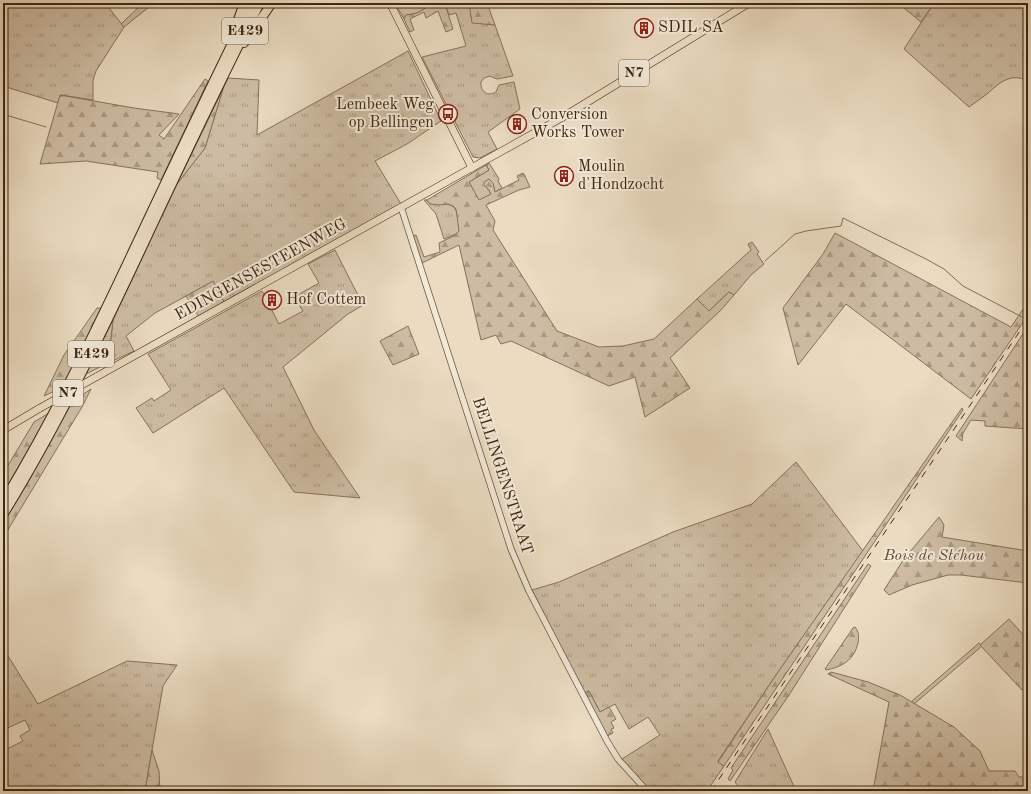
<svg xmlns="http://www.w3.org/2000/svg" width="1031" height="794" font-family="'Old Standard TT',serif">
  <defs>
    <pattern id="grass-tufts" width="24" height="20" patternUnits="userSpaceOnUse"><rect width="24" height="20" fill="#cdbca3"/><path d="M3 7l-1-3M5 7V3M7 7l1-3M15 17l-1-3M17 17v-4M19 17l1-3" fill="none" stroke="#a89983"/></pattern>
    <pattern id="forest-firs" width="22" height="20" patternUnits="userSpaceOnUse"><rect width="22" height="20" fill="#cdbca3"/><path d="M5 1l3.5 6h-7zM16 11l3.5 6h-7z" fill="#a89983"/></pattern>
  </defs>
  <rect width="100%" height="100%" fill="#eadbc1"/>
  <filter id="stains"><feTurbulence type="fractalNoise" baseFrequency=".005" numOctaves="4"/><feColorMatrix values="0 0 0 0 .2 0 0 0 0 .09 0 0 0 0 .02 0 0 0 .5 -.17"/></filter>
  <radialGradient id="worn" r=".72"><stop offset=".6" stop-color="#630" stop-opacity="0"/><stop offset="1" stop-color="#630" stop-opacity=".3"/></radialGradient>
  <g fill="url(#grass-tufts)" stroke="#867258">
    <polygon points="3,3 105,3 124,27 96,71 93,80 93,100 61,95 58,103 3,86"/>
    <polygon points="395,3 437,3 413,15 406,15 404,19"/>
    <path d="M442 3H469L473 22 495 25 513 76 497 79 490 76 484 78 481 82C480 92 488 97 496 92L499 85 514 82 520 109 488 132 497 149 480 158 473 157 469 149 422 57 466 46 456 13 449 15 445 4Z"/>
    <path d="M934 3H1028V81C1011 72 999 83 987 94 981 98 975 103 969 107L904 49Z"/>
    <polygon points="408,51 441,121 407,144 375,161 401,204 224,302 212,282 155,313 126,336 134,351 102,366 109,355 113,320 177,184 205,148 223,89 228,78 259,80 257,135"/>
    <polygon points="489,163 499,179 498,181 502,188 495,192 494,187 485,186 488,189 491,194 479,201 469,182 489,170 486,165"/>
    <path d="M424 200H427L430 204C436 205 446 203 450 205 459 207 459 224 459 232L454 235 444 239 436 214Z"/>
    <polygon points="752,242 759,252 757,254 764,264 751,275 734,295 729,292 709,311 697,299 751,250 748,244"/>
    <polygon points="335,250 363,305 348,314 283,367 314,430 360,498 294,492 224,388 153,433 136,408 152,398 154,401 171,390 148,354 262,291 279,324 303,311 294,297 319,283 308,264"/>
    <polygon points="796,462 863,551 776,675 718,761 724,766 707,791 650,791 622,759 660,735 648,717 629,729 615,704 600,712 589,691 584,693 532,590 559,582 673,532 752,504"/>
    <polygon points="979,643 982,646 914,704 911,702"/>
    <polygon points="3,648 38,704 127,661 177,665 163,686 145,791 3,791 3,751 23,741 20,736 30,730 25,720 3,730"/>
    <polygon points="768,729 796,791 742,791 735,782"/>
  </g>
  <g fill="url(#forest-firs)" stroke="#867258">
    <polygon points="143,3 154,3 124,27 121,24"/>
    <polygon points="434,3 442,3 445,4 453,29 446,32 438,11 426,18 424,12 410,19 414,30 410,32 404,19 406,15 417,13"/>
    <polygon points="469,3 487,3 495,25 472,23"/>
    <polygon points="898,3 934,3 921,22"/>
    <polygon points="205,79 208,81 161,180 157,178 158,172 86,161 40,164 60,95 134,108 179,114 159,135 164,139"/>
    <polygon points="223,89 205,148 177,184"/>
    <polygon points="486,165 489,170 469,182 479,200 491,194 488,189 484,185 484,182 489,179 493,183 495,192 519,180 517,176 523,173 524,174 530,187 519,190 486,205 495,221 493,230 557,331 599,347 623,346 654,339 697,299 709,311 729,292 734,295 721,310 670,358 690,388 645,417 635,377 609,386 511,341 501,344 496,335 481,340 459,245 422,263 413,236 416,235 424,257 440,252 439,243 454,236 459,231 456,209 453,206 448,204 439,205 430,204 427,200"/>
    <polygon points="835,233 1011,327 1028,302 1028,315 971,399 846,304 798,365 783,308 823,254"/>
    <polygon points="213,281 224,302 199,317 186,296"/>
    <polygon points="97,308 102,308 63,387 44,396 64,355"/>
    <polygon points="113,320 109,355 102,366 86,374"/>
    <polygon points="408,326 419,354 393,365 380,341"/>
    <polygon points="1028,326 1028,429 985,426 985,421 971,420 963,433 962,441 956,436"/>
    <polygon points="91,389 82,407 3,538 3,520 73,401"/>
    <polygon points="962,408 963,410 724,766 718,762 776,675"/>
    <polygon points="49,413 3,494 3,474 13,457 34,422"/>
    <polygon points="939,517 944,525 942,537 1028,551 1028,583 961,575 948,575 912,585 889,595 884,590 904,559"/>
    <polygon points="868,564 871,566 789,695 730,781 728,779 733,770 731,768"/>
    <polygon points="1009,619 1028,640 1028,684 1022,690 980,645"/>
    <path d="M855 627C859 632 859 637 858 643 854 660 842 667 826 670L825 669 853 628Z"/>
    <polygon points="831,672 868,682 900,695 954,727 980,751 989,771 1015,771 1019,777 1028,777 1028,791 873,791 889,702 828,674"/>
    <polygon points="589,691 600,712 609,707 616,719 611,722 614,728 611,729 613,733 607,736 584,693"/>
    <polygon points="152,750 159,771 160,791 145,791"/>
  </g>
  <g fill="none" stroke-linecap="round" stroke-linejoin="round">
    <g stroke="#836e55" stroke-width="1">
      <polyline points="3,113 9,116 46,127"/>
      <polyline points="765,261 795,234 806,231 841,226 843,218 926,259 944,269 963,286 1022,317"/>
    </g>
    <defs>
      <polyline id="minor" points="401,207 511,549 529,591 607,741 618,759 647,791"/>
      <g id="major">
        <polyline points="390,3 472,168"/>
        <polyline points="96,377 563,117 749,3"/>
        <polyline points="3,430 40,408"/>
      </g>
      <g id="highway">
        <polyline points="236,25 244,3"/>
        <polyline points="244,43 272,3"/>
        <path d="M3 502C52 421 93 336 133 251 172 168 211 85 252 3"/>
        <path d="M3 515C58 426 103 331 147 237 184 158 221 80 260 3"/>
      </g>
    </defs>
    <use href="#minor" stroke="#6a543b" stroke-width="7"/>
    <use href="#major" stroke="#40270e" stroke-width="8"/>
    <use href="#highway" stroke="#40270e" stroke-width="10"/>
    <use href="#minor" stroke="#f1e8d7" stroke-width="5.5"/>
    <use href="#major" stroke="#eadbc1" stroke-width="7"/>
    <use href="#highway" stroke="#eadbc1" stroke-width="8"/>
    <polyline stroke="#40270e" stroke-width="1" stroke-dasharray="7 7" stroke-linecap="butt" points="711,791 1028,319"/>
    <defs>
      <polyline id="major-bridge" points="40,408 96,377"/>
    </defs>
    <use href="#major-bridge" stroke="#40270e" stroke-width="8" stroke-linecap="butt"/>
    <use href="#major-bridge" stroke="#eadbc1" stroke-width="7"/>
  </g>
  <defs>
    <symbol id="building-ring" viewBox="-11 -11 22 22"><circle r="9.5" fill="#f1e8d7" stroke="#8f2418" stroke-width="1.5"/><path d="M-4-6H4V6H1V3H-1V6H-4ZM-2.5-4.3h1.7v1.8h-1.7ZM.8-4.3h1.7v1.8H.8ZM-2.5-1h1.7V.8h-1.7ZM.8-1h1.7V.8H.8Z" fill="#8f2418"/></symbol>
    <symbol id="bus-ring" viewBox="-11 -11 22 22"><circle r="9.5" fill="#f1e8d7" stroke="#8f2418" stroke-width="1.5"/><path d="M-5-6H5V4H4V6H2V4H-2V6H-4V4H-5ZM-3.5-4V0h7V-4ZM-3.5 1.2v1.5H-2V1.2ZM2 1.2v1.5H3.5V1.2Z" fill="#8f2418"/></symbol>
  </defs>
  <g fill-rule="evenodd">
    <use href="#building-ring" x="633" y="17" width="22" height="22"/>
    <use href="#bus-ring" x="437" y="103" width="22" height="22"/>
    <use href="#building-ring" x="506" y="113" width="22" height="22"/>
    <use href="#building-ring" x="553" y="165" width="22" height="22"/>
    <use href="#building-ring" x="261" y="289" width="22" height="22"/>
  </g>
  <g text-anchor="middle" dominant-baseline="central" stroke-width="4" stroke-linejoin="round" paint-order="stroke">
    <g fill="#f1e8d7" stroke="#75614a" stroke-width="1">
      <rect x="222" y="18" width="46" height="26" rx="3"/>
      <rect x="619" y="60" width="30" height="26" rx="3"/>
      <rect x="68" y="341" width="46" height="26" rx="3"/>
      <rect x="53" y="380" width="30" height="26" rx="3"/>
    </g>
    <g font-size="15" font-weight="bold" fill="#40270e">
      <text x="245" y="31">E429</text>
      <text x="634" y="73">N7</text>
      <text x="91" y="354">E429</text>
      <text x="68" y="393">N7</text>
    </g>
    <g font-size="16" fill="#40270e" stroke="#f1e8d7" text-anchor="start">
      <text x="658" y="28">SDIL SA</text>
      <text x="434" y="105" text-anchor="end">Lembeek Weg<tspan x="434" dy="18">op Bellingen</tspan></text>
      <text x="531" y="115">Conversion<tspan x="531" dy="18">Works Tower</tspan></text>
      <text x="578" y="167">Moulin<tspan x="578" dy="18">d'Hondzocht</tspan></text>
      <text x="286" y="300">Hof Cottem</text>
    </g>
    <g font-size="16" fill="#40270e" stroke="#f1e8d7">
      <text transform="translate(261 270) rotate(-29)">EDINGENSESTEENWEG</text>
      <text transform="translate(502 476) rotate(72)">BELLINGENSTRAAT</text>
    </g>
    <g font-size="16" font-style="italic" fill="#634c33" stroke="#f1e8d7">
      <text x="934" y="556">Bois de Stéhou</text>
    </g>
  </g>
  <rect width="1031" height="794" fill="none" stroke="#eadbc1" stroke-width="16"/>
  <rect x="4" y="4" width="1023" height="786" fill="none" stroke="#40270e" stroke-width="2"/>
  <rect x="8" y="8" width="1015" height="778" fill="none" stroke="#40270e"/>
  <rect width="100%" height="100%" filter="url(#stains)"/>
  <rect width="100%" height="100%" fill="url(#worn)"/>
</svg>
